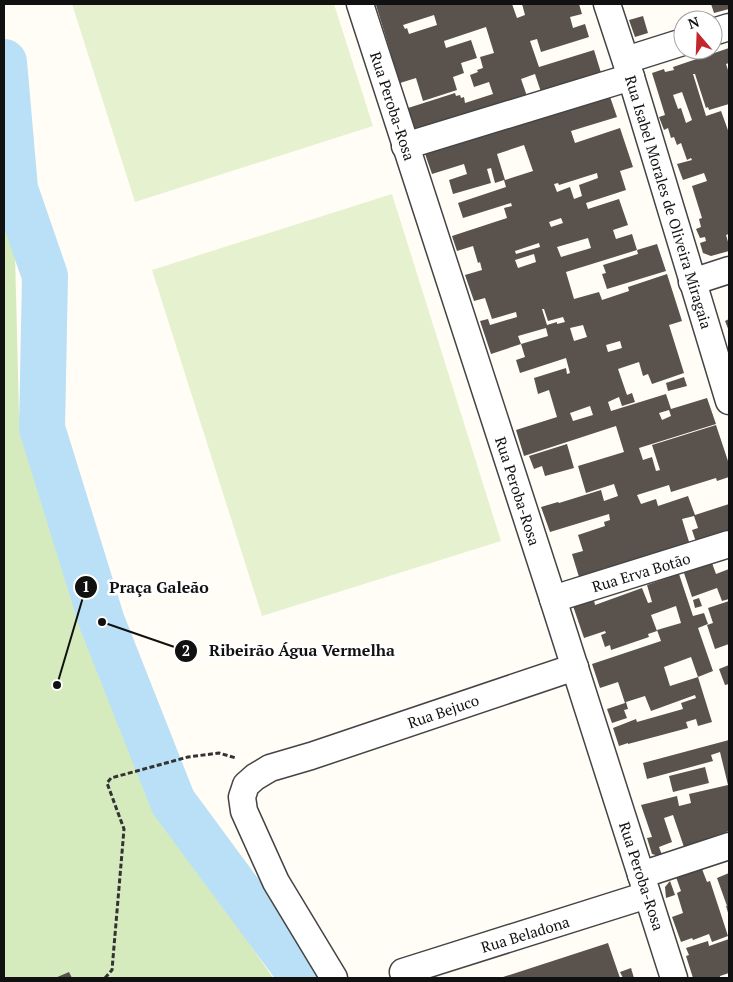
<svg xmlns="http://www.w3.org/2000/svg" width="733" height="982" font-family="'PT Serif',serif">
  <rect width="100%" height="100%" fill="#fffdf5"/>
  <polygon fill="#d5ebbd" points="4,226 15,254 19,414 70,570 151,800 273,978 4,978"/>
  <g fill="#e6f2cf">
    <polygon points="72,4 334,4 373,126 135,202"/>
    <polygon points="392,194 501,541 262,616 152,270"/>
  </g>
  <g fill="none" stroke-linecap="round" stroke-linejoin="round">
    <polyline stroke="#b9e0f7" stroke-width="46" points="4,62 15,189 45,276 42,428 102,622 173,802 303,978"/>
  </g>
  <g fill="#5a524d" fill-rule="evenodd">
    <path d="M381 4H512L517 18 525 15 522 4H579L582 14 570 17 573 28 585 24 589 37 541 52 537 39 530 41 539 67 594 50 602 76 541 92 535 74 521 79 528 99 417 134 408 108 455 93 456 96 460 95 461 98 464 97 465 103 493 94 489 82 474 87 470 75 478 72 477 70 483 68 480 57 494 53 486 27 444 41 446 48 471 40 477 58 461 63 464 73 453 77 457 90 423 101 416 78 400 83 376 5ZM434 15 437 25 409 34 407 28 405 29 403 25Z"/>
    <polygon points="711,4 729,4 729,9 714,13"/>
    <polygon points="643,16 648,33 635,37 629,20"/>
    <path d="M729 48V63L726 64 729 73V104L709 110 708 107 706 108 695 74H693L706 116 721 111 729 133V234L726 235 729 245V251L711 256 703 253 700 243 706 241 705 237 700 238 696 229 701 227 699 219 702 218 692 186 707 181 704 173 683 180 677 164 692 160 691 158 687 160 681 143 677 145 674 137 671 138 668 128 664 130 659 117 665 115 652 73 664 69 665 72 674 70 673 67ZM682 92 692 120 686 123 681 108 678 109 673 95Z"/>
    <path d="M608 91 617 117 571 131 575 143 620 128 633 167 620 171 626 190 586 203 588 209 619 199 628 225 613 230 616 239 632 234 637 250 657 244 666 271 607 289 602 274 606 273 603 265 638 254 637 250 566 272 574 299 599 292 602 300 629 291 628 287 667 274 682 321 669 325 684 373 652 384 648 374 643 376 639 362 618 369 627 395 632 393 635 402 622 406 619 397 608 402 611 411 666 394 671 409 707 398 716 424 639 448 643 460 652 457 656 471 660 470 652 445 716 425 729 464V477L717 481 716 478 671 492 669 485 637 495 641 504 656 499 658 506 688 496 695 515 729 504V532L696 542 692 530 698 528 694 516 682 519 690 545 609 570 608 567 579 577 572 554 583 551 578 535 605 526 604 522 610 520 609 514 550 532 541 507 558 502 559 503 601 490 604 501 618 496 614 484 586 493 578 466 624 452 616 426 524 456 516 430 557 417 549 390 538 394 534 378 566 368 567 374 570 373 566 358 520 373 516 360 525 357 521 344 491 354 480 321 488 319 490 325 517 317 516 312 492 319 485 298 474 301 465 275 482 270 480 262 478 263 473 246 457 251 452 236 507 218 504 208 512 206 511 203 463 218 458 203 506 187 504 180 495 183 491 168 487 169 491 183 453 194 449 180 467 174 464 164 432 174 423 148ZM524 145 533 171 505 180 497 154ZM597 173 598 178 579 185 582 196 574 199 570 187 557 192 554 184 558 183 559 185ZM561 218 563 223 551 227 549 222ZM588 238 591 248 561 257 557 247ZM539 243 540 247 516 254 515 251ZM534 254 536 262 518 268 515 260ZM542 309H544L548 321 563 317 565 322 557 324V322L547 325ZM583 325 587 337 574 341 570 328ZM546 328 548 336 521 344 518 336ZM620 341 622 348 608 352 606 345ZM590 406 593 415 573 421 570 413ZM669 410 671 416 662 420 659 413Z"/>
    <polygon points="729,319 729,331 725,321"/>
    <polygon points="684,377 687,386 668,391 666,383"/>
    <polygon points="567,444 574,468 545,476 542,466 534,469 529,456"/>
    <polygon points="712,563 716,574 729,569 729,599 722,601 717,588 692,597 684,573"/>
    <polygon points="679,574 693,616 704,613 708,624 698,628 713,671 698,677 691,657 664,667 670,686 698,677 712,722 698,726 696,719 686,722 688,728 628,744 628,743 619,746 613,728 636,719 637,722 683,709 681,703 696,698 695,695 651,711 645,696 626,702 628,709 624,710 627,718 612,723 607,709 625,703 618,682 600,688 592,664 661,641 657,630 681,623 676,606 651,615 657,631 648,634 649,637 611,650 610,645 605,647 601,635 606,633 605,631 584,638 573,606 594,600 595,605 642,588 648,603 652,602 647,585"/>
    <polygon points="699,598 702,606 695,608 693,600"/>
    <polygon points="729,601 729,644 715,649 707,625 713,623 708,608"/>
    <polygon points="729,665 729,684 725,685 719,669"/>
    <polygon points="729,740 729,831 684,847 673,815 664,818 672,842 659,847 662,855 659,856 652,854 647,838 652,837 641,805 677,796 679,806 691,803 689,794 728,785 720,752 711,755 713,761 647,779 643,763"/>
    <polygon points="705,767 709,783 673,792 669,776"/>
    <polygon points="702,869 707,882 710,881 728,936 712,942 709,934 693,940 692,938 681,942 672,917 683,913 677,893 681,891 676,877"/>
    <polygon points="729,873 729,916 726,906 727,906 717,878"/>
    <polygon points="670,881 675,895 666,898 665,887"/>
    <polygon points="729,939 729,973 720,976 720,978 693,978 686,956 689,955 686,948 708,941 709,946"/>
    <polygon points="608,943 620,978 500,978"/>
    <polygon points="631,968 634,978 623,978 620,972"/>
    <polygon points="69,972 72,978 55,978"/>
  </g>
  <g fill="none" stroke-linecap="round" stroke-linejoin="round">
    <defs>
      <g id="minor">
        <polyline points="360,4 553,599 674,978"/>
        <polyline points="607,4 631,77 729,401"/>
        <polyline points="713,32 729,27"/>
        <polyline points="626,60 683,42"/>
        <polyline points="405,146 631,77"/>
        <polyline points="692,282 729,270"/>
        <polyline points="553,599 729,544"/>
        <polyline points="641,875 729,846"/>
        <polyline points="403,972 647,895"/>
        <polyline points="334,978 276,882 244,811 242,797 246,785 255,777 270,768 311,756 575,667"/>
      </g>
    </defs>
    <use href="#minor" stroke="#444" stroke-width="29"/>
    <polyline stroke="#333" stroke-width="3" stroke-dasharray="5 2.5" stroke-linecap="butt" points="105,978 112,970 124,829 107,783 111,778 188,757 219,753 236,758"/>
    <use href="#minor" stroke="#fff" stroke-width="26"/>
  </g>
  <g text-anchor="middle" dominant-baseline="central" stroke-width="5" stroke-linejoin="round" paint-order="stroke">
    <g font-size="15" fill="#111" stroke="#fff">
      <text transform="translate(393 106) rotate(72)">Rua Peroba-Rosa</text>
      <text transform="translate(669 202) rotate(73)">Rua Isabel Morales de Oliveira Miragaia</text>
      <text transform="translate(518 491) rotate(72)">Rua Peroba-Rosa</text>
      <text transform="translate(641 572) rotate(-17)">Rua Erva Botão</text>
      <text transform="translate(443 711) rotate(-19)">Rua Bejuco</text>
      <text transform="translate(642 876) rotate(72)">Rua Peroba-Rosa</text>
      <text transform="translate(525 934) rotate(-17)">Rua Beladona</text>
    </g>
  </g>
  <path fill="none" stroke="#111" stroke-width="2" d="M57 685L86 587M102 622L186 651"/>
  <g fill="#111" stroke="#fff" stroke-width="2">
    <circle cx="57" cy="685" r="5"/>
    <circle cx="102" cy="622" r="5"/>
    <circle cx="86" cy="587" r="12"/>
    <circle cx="186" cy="651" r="12"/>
  </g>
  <g font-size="15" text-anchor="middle" font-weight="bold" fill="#fff">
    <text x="86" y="592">1</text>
    <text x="186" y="656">2</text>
  </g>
  <g font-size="16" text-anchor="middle" font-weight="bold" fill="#111" stroke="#fff" stroke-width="5" stroke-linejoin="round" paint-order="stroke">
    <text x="159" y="593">Praça Galeão</text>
    <text x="302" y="656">Ribeirão Água Vermelha</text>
  </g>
  <rect width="733" height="982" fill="none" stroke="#111111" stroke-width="10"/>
  <g transform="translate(698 35) rotate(341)"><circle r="24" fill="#ffffff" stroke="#a0a0a0"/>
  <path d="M0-4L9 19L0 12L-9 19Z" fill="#c4262e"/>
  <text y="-8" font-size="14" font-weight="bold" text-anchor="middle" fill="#111111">N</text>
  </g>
</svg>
